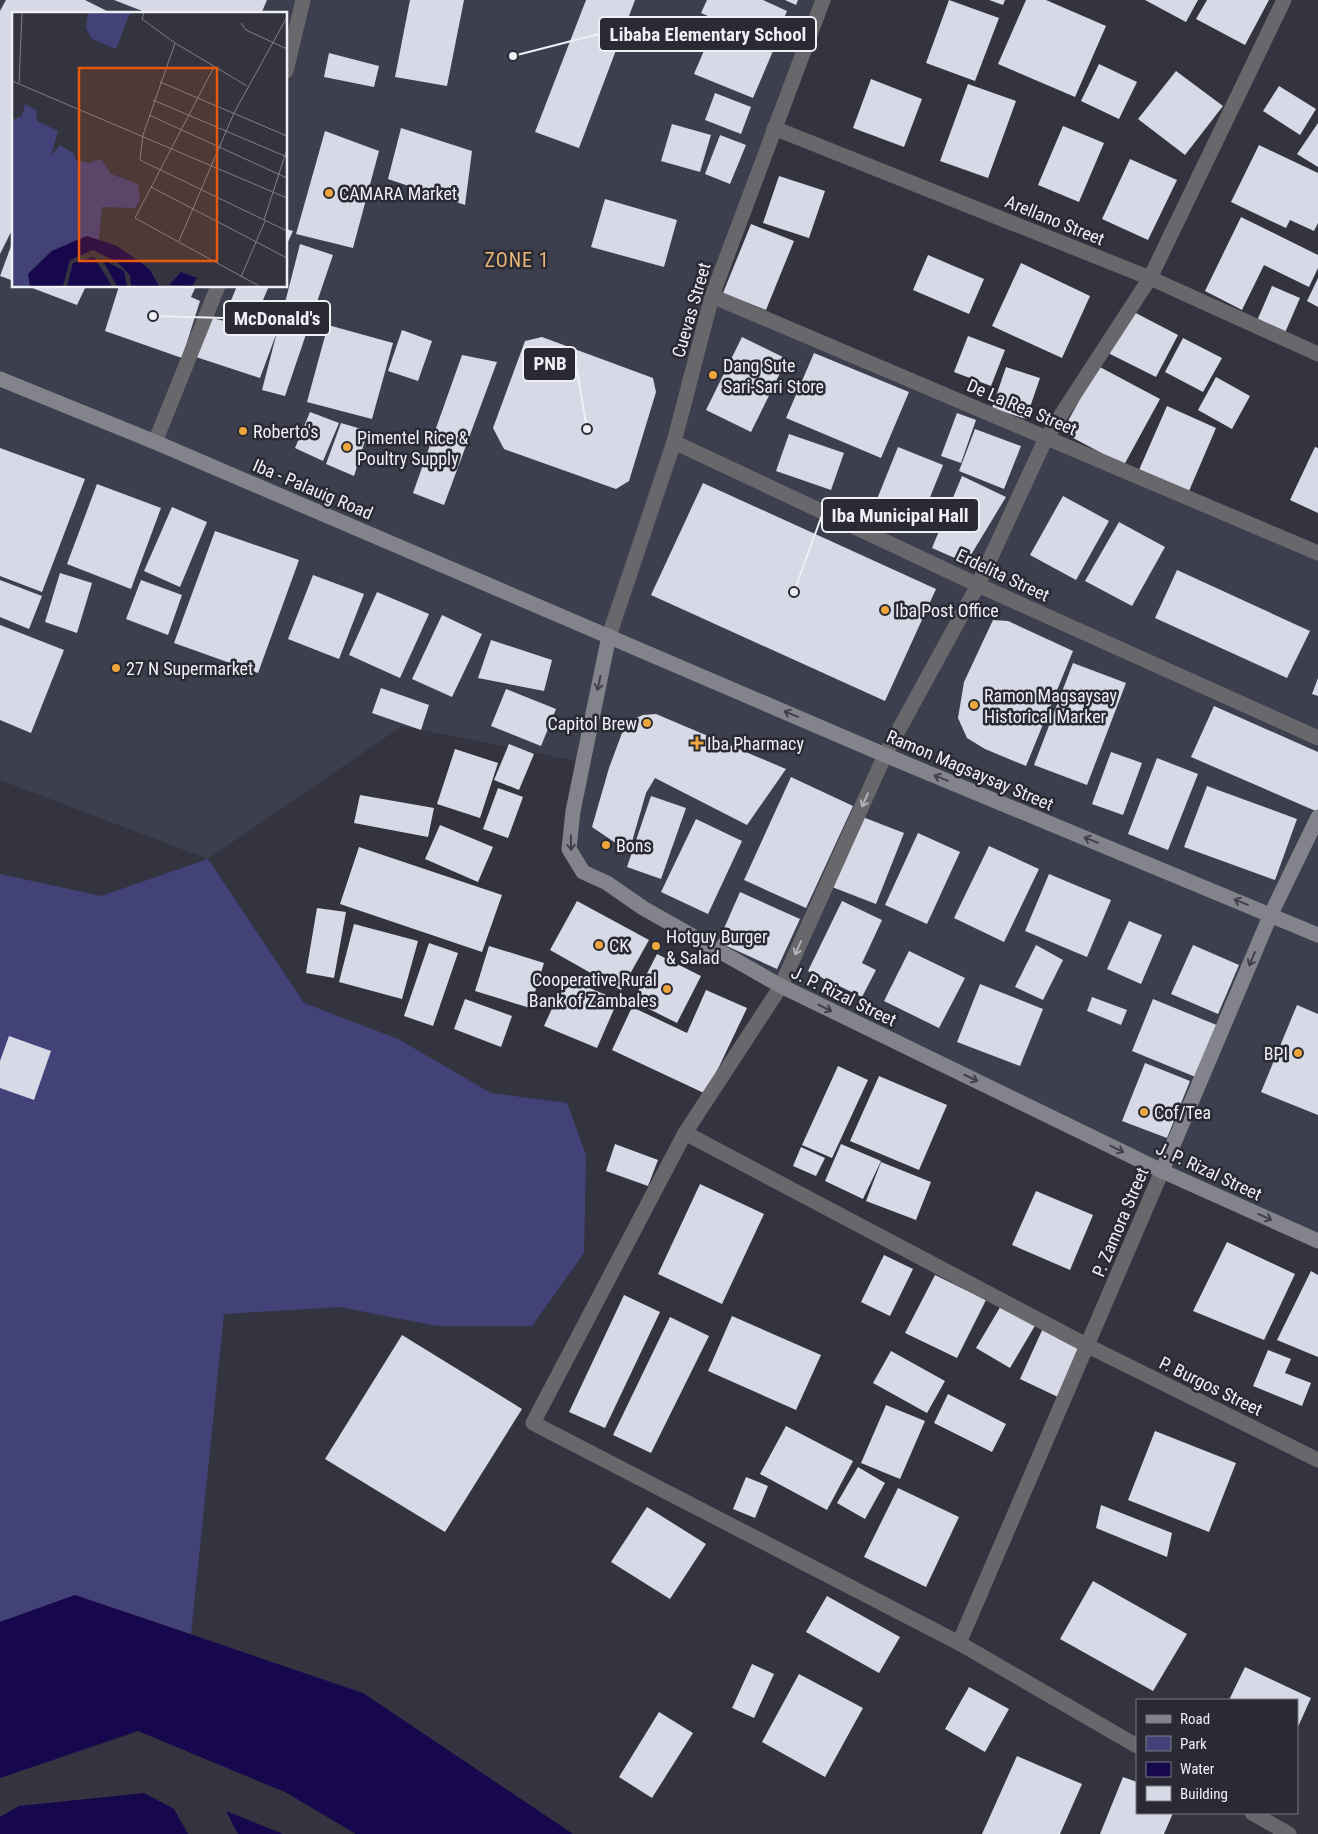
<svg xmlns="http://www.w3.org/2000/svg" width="1318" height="1834" font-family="'Roboto Condensed',sans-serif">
  <rect width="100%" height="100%" fill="#33343f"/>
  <path fill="#3d3f4e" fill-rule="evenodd" d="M0 0H823L712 296 1318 553V1241L781 986 607 883 569 849 582 762 402 726 208 859 0 780ZM14 14H286V286H14Z"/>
  <polygon fill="#424279" points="208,859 304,1003 398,1039 491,1093 567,1103 586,1155 584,1253 532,1326 437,1326 340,1307 224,1314 191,1634 75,1595 0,1622 0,874 101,896"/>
  <g fill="#17074d">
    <polygon points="75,1595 363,1693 573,1834 356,1834 285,1792 138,1731 0,1778 0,1622"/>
    <polygon points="144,1793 174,1809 188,1834 0,1834 0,1817 19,1806"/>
    <polygon points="226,1811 283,1834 238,1834"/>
  </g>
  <g fill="#d7d9e6">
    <polygon points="6,0 85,0 113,14 14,14 14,226 0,254 0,11"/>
    <polygon points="114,0 267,0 261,14 150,14"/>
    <polygon points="410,0 464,0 447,86 395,77"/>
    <polygon points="586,0 635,0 579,148 535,132"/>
    <polygon points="707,0 763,0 787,11 773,44 701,13"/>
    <polygon points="785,0 798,0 796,5"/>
    <polygon points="949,0 999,18 975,81 926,63"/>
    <polygon points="989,0 1005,0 1003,5"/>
    <polygon points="1026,0 1046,0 1106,26 1075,97 998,64"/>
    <polygon points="1145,0 1198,0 1186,22"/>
    <polygon points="1207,0 1269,0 1245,45 1196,19"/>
    <polygon points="714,27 773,51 753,98 694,74"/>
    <polygon points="329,53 379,66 374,87 324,77"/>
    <polygon points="1099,64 1137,82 1119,119 1081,101"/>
    <polygon points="1176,71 1223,106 1185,155 1138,119"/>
    <polygon points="871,79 922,99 904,147 853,128"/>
    <polygon points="968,84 1016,101 988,178 940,161"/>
    <polygon points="1279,86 1316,109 1300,135 1263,111"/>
    <polygon points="715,93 751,107 741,134 705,120"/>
    <polygon points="1318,123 1318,167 1297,154"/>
    <polygon points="672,124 711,135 700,172 661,161"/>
    <polygon points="1063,126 1104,143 1079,202 1038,185"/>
    <polygon points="401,128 472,151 465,205 388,179"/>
    <polygon points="325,131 379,151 353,248 296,234"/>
    <polygon points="720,135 746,145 730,184 705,174"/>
    <polygon points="1259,145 1318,173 1318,223 1314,231 1290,220 1286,228 1231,202"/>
    <polygon points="1130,159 1177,180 1148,240 1102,219"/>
    <polygon points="779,176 825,191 809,238 763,223"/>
    <polygon points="605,199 677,220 664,267 591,247"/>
    <polygon points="1241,217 1318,255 1318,268 1309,287 1264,265 1242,310 1205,291"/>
    <polygon points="751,224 794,241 766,310 723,293"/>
    <polygon points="286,229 293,231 286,246"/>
    <polygon points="14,238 14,281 0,276"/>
    <polygon points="300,244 333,255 285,396 262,390 277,332 260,378 196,357 212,318 229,322 231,315 278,330"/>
    <polygon points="928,255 984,279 969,314 913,290"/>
    <polygon points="1021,263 1090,296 1062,358 992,326"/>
    <polygon points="1318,278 1318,307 1307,301"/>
    <polygon points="27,286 86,286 77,305"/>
    <polygon points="119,286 196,286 191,297 200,301 182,358 105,331"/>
    <polygon points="237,286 269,286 254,321 227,310"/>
    <polygon points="1272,286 1300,298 1284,335 1256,323"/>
    <polygon points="1130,310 1178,335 1156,377 1108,353"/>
    <polygon points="328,325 393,343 372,419 307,402"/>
    <polygon points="402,330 432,341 418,381 388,371"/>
    <polygon points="968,336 1005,350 991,386 954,372"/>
    <polygon points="542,337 653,378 656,392 629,481 616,489 504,449 493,428 525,341"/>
    <polygon points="742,337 787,359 751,432 706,410"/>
    <polygon points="1183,338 1222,358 1203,392 1165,372"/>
    <polygon points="814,353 909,392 881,458 786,418"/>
    <polygon points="462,355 497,362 444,505 413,493"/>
    <polygon points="1098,366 1160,399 1124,465 1062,432"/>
    <polygon points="1006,367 1040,378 1026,419 992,408"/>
    <polygon points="1216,377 1250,396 1232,429 1198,410"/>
    <polygon points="1167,406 1216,428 1189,491 1139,470"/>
    <polygon points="310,412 339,423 323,461 295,448"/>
    <polygon points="957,413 976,420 961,463 941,456"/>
    <polygon points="341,423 368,431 354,476 326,464"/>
    <polygon points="975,429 1021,446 1004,489 959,471"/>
    <polygon points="789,434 844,453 831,490 776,471"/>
    <polygon points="898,447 943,465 916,532 871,514"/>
    <polygon points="1315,447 1318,448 1318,513 1290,500"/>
    <polygon points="0,448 85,479 42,592 0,576"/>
    <polygon points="962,476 1006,497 966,563 932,548"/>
    <polygon points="703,483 936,589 885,701 651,595"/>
    <polygon points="97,484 161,508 131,589 67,564"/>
    <polygon points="1063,496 1109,521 1076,580 1030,555"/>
    <polygon points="172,507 207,522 180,587 144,571"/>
    <polygon points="1119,522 1165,547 1132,606 1085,581"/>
    <polygon points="215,531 299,560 258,673 174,643"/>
    <polygon points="1177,570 1310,631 1287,678 1155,618"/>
    <polygon points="60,573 92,583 77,633 45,622"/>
    <polygon points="313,575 364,594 339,659 288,639"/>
    <polygon points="0,580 42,596 29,629 0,617"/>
    <polygon points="141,580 182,595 168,635 126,619"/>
    <polygon points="377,592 429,614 400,678 349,655"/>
    <polygon points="442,615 482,634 452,697 412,679"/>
    <polygon points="993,620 1008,621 1073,651 1026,766 985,749 967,738 958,718 964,682"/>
    <polygon points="0,625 64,650 31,733 0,720"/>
    <polygon points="491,640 552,660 544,691 478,678"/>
    <polygon points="1073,663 1126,683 1087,785 1034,765"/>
    <polygon points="1318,678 1318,696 1312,694"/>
    <polygon points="381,688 429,705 421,730 372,713"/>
    <polygon points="506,689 556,709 541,746 491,726"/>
    <polygon points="1214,706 1318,752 1318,812 1191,757"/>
    <polygon points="656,714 786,769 747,825 655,778 646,793 629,852 592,827 609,768 622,733 629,721 643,715"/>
    <polygon points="509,744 534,754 519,790 494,780"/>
    <polygon points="455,749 498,763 480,818 437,804"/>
    <polygon points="1111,752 1142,763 1123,815 1092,804"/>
    <polygon points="1157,758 1198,774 1168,850 1128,834"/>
    <polygon points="791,777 853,806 806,908 744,880"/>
    <polygon points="1207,786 1297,819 1275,880 1184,847"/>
    <polygon points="498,788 523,797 508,838 483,829"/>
    <polygon points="360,795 434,808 428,837 354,823"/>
    <polygon points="651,796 686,808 661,879 627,867"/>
    <polygon points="860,816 904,833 876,904 832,887"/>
    <polygon points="696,819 742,841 708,914 661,892"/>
    <polygon points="440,825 493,847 478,882 425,859"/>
    <polygon points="918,833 960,852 927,924 885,905"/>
    <polygon points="989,846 1039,869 1004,942 954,918"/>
    <polygon points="359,847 502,895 482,952 340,904"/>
    <polygon points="1049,874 1111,900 1087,957 1025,931"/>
    <polygon points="740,892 800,919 777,969 718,942"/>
    <polygon points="577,901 649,940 621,990 550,950"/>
    <polygon points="842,901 882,920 862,963 876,970 862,997 808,971"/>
    <polygon points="317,908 346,912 334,978 306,973"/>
    <polygon points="1129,921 1162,935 1141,984 1107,969"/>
    <polygon points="354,924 418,941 402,999 339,982"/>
    <polygon points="429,943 458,953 433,1026 404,1016"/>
    <polygon points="1036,945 1063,960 1043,1000 1015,987"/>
    <polygon points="1193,945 1239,965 1218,1014 1171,994"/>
    <polygon points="489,946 544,963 530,1008 475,991"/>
    <polygon points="909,951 965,978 939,1028 884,1001"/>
    <polygon points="657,954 701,976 677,1023 633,1001"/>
    <polygon points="566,978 618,1000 597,1048 544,1026"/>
    <polygon points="980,984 1043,1009 1020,1066 957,1042"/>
    <polygon points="706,990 747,1008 706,1094 612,1050 632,1007 687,1033"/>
    <polygon points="1092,997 1127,1010 1121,1025 1087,1011"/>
    <polygon points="465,999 512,1016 501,1047 454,1029"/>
    <polygon points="1153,999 1219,1026 1198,1078 1132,1051"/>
    <polygon points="1297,1005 1318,1014 1318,1115 1261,1092"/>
    <polygon points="9,1036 51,1051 34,1100 0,1088 0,1061"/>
    <polygon points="1145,1063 1190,1081 1167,1138 1122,1121"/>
    <polygon points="838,1066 868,1080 832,1158 802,1145"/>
    <polygon points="879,1076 947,1105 919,1170 850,1141"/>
    <polygon points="615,1144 658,1160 648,1186 606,1171"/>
    <polygon points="841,1144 881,1161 863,1199 825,1181"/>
    <polygon points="801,1147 825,1158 816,1176 793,1166"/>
    <polygon points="881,1162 931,1182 916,1220 866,1201"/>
    <polygon points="700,1184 764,1214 722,1304 658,1274"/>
    <polygon points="1036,1191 1093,1215 1070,1270 1012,1245"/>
    <polygon points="1227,1242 1295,1274 1264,1340 1193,1311"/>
    <polygon points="884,1255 913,1269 890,1316 861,1302"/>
    <polygon points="1311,1271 1318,1275 1318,1357 1277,1340"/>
    <polygon points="935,1275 986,1300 957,1358 905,1333"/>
    <polygon points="624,1295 660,1312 605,1428 569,1412"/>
    <polygon points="1002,1304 1036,1324 1010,1368 976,1348"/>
    <polygon points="732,1316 821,1355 796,1410 708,1371"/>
    <polygon points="670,1317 709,1336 651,1453 613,1435"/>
    <polygon points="1044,1326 1083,1344 1058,1397 1020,1379"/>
    <polygon points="402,1335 522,1409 445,1532 325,1459"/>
    <polygon points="1268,1350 1291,1359 1285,1373 1311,1383 1302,1406 1253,1386"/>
    <polygon points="891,1351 945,1381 927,1413 873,1383"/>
    <polygon points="948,1394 1006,1424 992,1452 934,1423"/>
    <polygon points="886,1405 925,1421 900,1479 861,1463"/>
    <polygon points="786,1426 853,1461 827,1510 760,1474"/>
    <polygon points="1155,1431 1236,1463 1209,1532 1128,1500"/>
    <polygon points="858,1467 885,1483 865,1519 837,1503"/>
    <polygon points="746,1477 768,1486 755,1518 733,1509"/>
    <polygon points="898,1488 959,1517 926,1587 864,1557"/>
    <polygon points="1101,1505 1172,1533 1167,1557 1096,1528"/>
    <polygon points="647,1507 706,1544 670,1599 611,1562"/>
    <polygon points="1093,1581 1187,1634 1153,1691 1060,1639"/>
    <polygon points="827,1596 900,1637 879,1673 806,1632"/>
    <polygon points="752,1664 774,1674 754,1718 732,1708"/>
    <polygon points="1245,1667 1311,1698 1297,1729 1297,1700 1229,1700"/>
    <polygon points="799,1674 863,1708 825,1777 762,1742"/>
    <polygon points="969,1687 1009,1709 985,1752 945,1729"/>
    <polygon points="659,1712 693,1733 652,1798 619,1777"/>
    <polygon points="1017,1756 1082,1784 1060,1834 982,1834"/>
    <polygon points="1123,1777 1137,1782 1137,1813 1173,1813 1164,1834 1100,1834"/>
  </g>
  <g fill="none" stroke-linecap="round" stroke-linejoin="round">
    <g stroke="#67676c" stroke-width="15">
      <polyline points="286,71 303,0"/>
      <polyline points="155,442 218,286"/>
    </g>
    <g stroke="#67676c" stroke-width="15">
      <polyline points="774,128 1150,278 1318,354"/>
      <polyline points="712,296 1318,553"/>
      <polyline points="674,442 978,585 1318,738"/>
      <polyline points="609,636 674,442 712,296 823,0"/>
      <polyline points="685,1133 1088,1346 1318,1460"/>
      <polyline points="959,1643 1162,1171"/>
      <polyline points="1137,1746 959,1643 533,1423 685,1133 781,986 885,755 978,585 1046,438 1150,278 1284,0"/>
      <polyline points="1252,1813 1289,1834"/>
    </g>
    <g stroke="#82838b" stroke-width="15">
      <polyline points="0,379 155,442 885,755 1318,935"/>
      <polyline points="609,636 573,811 569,849 583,872 607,883 643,908 781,986 1162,1171 1318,1241"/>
      <polyline points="1162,1171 1271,914 1318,817"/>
    </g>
  </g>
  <defs><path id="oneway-shaft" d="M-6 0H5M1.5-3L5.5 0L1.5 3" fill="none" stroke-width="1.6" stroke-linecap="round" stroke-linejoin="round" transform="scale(1.25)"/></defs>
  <g stroke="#3f404a">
    <use href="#oneway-shaft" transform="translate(599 683) rotate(102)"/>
    <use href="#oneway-shaft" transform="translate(791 714) rotate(-157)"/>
    <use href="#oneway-shaft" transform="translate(941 778) rotate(-158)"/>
    <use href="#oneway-shaft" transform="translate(1091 840) rotate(-158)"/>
    <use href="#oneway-shaft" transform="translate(571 843) rotate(89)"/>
    <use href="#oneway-shaft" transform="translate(1241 902) rotate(-158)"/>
    <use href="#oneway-shaft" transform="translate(1252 959) rotate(113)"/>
    <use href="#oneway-shaft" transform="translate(825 1008) rotate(26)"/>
    <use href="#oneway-shaft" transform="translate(971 1078) rotate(26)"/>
    <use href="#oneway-shaft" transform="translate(1117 1149) rotate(26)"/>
    <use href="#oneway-shaft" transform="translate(1265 1217) rotate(24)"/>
  </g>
  <g stroke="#b2b2b8">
    <use href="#oneway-shaft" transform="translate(865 800) rotate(114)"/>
    <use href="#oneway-shaft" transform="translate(798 948) rotate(114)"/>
  </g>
  <g fill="#f0a63e" stroke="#292a34" stroke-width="2">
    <circle cx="329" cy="193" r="5"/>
    <circle cx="713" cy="375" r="5"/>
    <circle cx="243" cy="431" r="5"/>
    <circle cx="347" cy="447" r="5"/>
    <circle cx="885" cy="610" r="5"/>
    <circle cx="116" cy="668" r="5"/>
    <circle cx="974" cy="705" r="5"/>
    <circle cx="647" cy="723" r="5"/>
    <path d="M694.5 735.5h5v5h5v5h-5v5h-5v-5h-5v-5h5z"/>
    <circle cx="606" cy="845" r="5"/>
    <circle cx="599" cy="945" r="5"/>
    <circle cx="656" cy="946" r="5"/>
    <circle cx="667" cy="989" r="5"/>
    <circle cx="1298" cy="1053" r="5"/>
    <circle cx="1144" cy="1112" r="5"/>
  </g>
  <g text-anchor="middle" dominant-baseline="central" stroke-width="5" stroke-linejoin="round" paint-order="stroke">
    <g font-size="18" fill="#efeff6" stroke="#292a34" text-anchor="start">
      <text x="339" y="193">CAMARA Market</text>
      <text x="723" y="365">Dang Sute<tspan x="723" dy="21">Sari-Sari Store</tspan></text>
      <text x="253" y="431">Roberto's</text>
      <text x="357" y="437">Pimentel Rice &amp;<tspan x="357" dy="21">Poultry Supply</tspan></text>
      <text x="895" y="610">Iba Post Office</text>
      <text x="126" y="668">27 N Supermarket</text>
      <text x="984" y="695">Ramon Magsaysay<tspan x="984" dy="21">Historical Marker</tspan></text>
      <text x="637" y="723" text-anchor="end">Capitol Brew</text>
      <text x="707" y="743">Iba Pharmacy</text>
      <text x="616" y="845">Bons</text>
      <text x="666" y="936">Hotguy Burger<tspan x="666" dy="21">&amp; Salad</tspan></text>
      <text x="609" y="945">CK</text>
      <text x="657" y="979" text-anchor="end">Cooperative Rural<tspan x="657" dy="21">Bank of Zambales</tspan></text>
      <text x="1288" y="1053" text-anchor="end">BPI</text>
      <text x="1154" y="1112">Cof/Tea</text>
    </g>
    <g font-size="18" fill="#efeff6" stroke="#292a34">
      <text transform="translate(1055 220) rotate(22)">Arellano Street</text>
      <text transform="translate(691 310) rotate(-74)">Cuevas Street</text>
      <text transform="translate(1022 407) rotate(23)">De La Rea Street</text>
      <text transform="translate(313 489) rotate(23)">Iba - Palauig Road</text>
      <text transform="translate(1003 575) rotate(25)">Erdelita Street</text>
      <text transform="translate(970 770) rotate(23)">Ramon Magsaysay Street</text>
      <text transform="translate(844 996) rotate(26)">J. P. Rizal Street</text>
      <text transform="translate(1209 1171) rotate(25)">J. P. Rizal Street</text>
      <text transform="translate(1120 1222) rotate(-67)">P. Zamora Street</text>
      <text transform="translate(1211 1386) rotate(26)">P. Burgos Street</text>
    </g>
    <g font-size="20" letter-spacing="1" fill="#eab777" stroke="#292a34">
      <text x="517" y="260">ZONE 1</text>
    </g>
  </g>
  <g transform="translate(12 12)">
    <rect width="275" height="275" fill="#33343f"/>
    <path d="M76 1H118L104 37 80 27 74 16ZM13 92 24 98 25 109 46 119 39 144 48 133 61 141 64 148 77 151 89 147 99 162 126 172 128 188 123 196 90 195 87 228 74 224 39 239 16 262 18 274H0V111L2 107 10 104Z" fill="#424279"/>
    <path d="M75 224 105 234 128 250 138 258 147 274H119L118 263 105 250 81 238 58 248 51 274H18L16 262 40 239ZM82 245 100 274H55L61 251ZM90 247 112 259 115 274H105ZM169 260 185 266 180 274 157 273Z" fill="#17074d"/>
    <path fill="none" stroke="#7e7f88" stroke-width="1" d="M132 1 130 7 163 31 235 74M229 11 234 18 275 37M202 55 123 206 247 274M0 69 275 186M148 70 275 124M7 71 10 1M141 88 275 145M137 103 275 166M131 123 163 31M131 123 128 148 275 219M139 175 275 246M252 208 275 137M167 229 222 101 275 5M229 265 253 209"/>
    <path fill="#e8590c" fill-opacity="0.15" stroke="#e8590c" stroke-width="2.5" d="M67 56H205V249H67Z"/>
    <rect width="275" height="275" fill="none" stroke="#efeff6" stroke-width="2.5"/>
  </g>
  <path fill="none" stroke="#efeff6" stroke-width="2" d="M513 56L599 34M153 316L224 318M587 429L576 364M794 592L822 515"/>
  <g fill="#efeff6" stroke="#292a34" stroke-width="2">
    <circle cx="513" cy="56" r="5"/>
    <circle cx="153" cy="316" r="5"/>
    <circle cx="587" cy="429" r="5"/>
    <circle cx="794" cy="592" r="5"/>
  </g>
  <g fill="#292a34" stroke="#efeff6" stroke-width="2">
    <rect x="599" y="17" width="217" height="34" rx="5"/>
    <rect x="224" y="301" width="106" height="34" rx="5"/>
    <rect x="523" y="347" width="53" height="34" rx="5"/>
    <rect x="822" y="498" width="157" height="34" rx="5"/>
  </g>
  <g font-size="19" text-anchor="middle" font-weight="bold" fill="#efeff6">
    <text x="708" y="41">Libaba Elementary School</text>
    <text x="277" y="325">McDonald's</text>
    <text x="550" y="370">PNB</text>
    <text x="900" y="522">Iba Municipal Hall</text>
  </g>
  <rect x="1136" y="1699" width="162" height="115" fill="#292a34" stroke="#787982"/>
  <rect x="1146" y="1715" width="25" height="8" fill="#82838b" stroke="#787982"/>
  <text x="1180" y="1724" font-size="15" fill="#efeff6">Road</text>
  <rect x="1146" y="1736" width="25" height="15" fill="#424279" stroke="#787982"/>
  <text x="1180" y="1749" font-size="15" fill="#efeff6">Park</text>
  <rect x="1146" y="1762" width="25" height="15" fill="#17074d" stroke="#787982"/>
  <text x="1180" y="1774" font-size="15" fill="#efeff6">Water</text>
  <rect x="1146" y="1786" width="25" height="15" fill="#d7d9e6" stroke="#787982"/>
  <text x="1180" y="1799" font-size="15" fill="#efeff6">Building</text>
</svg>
